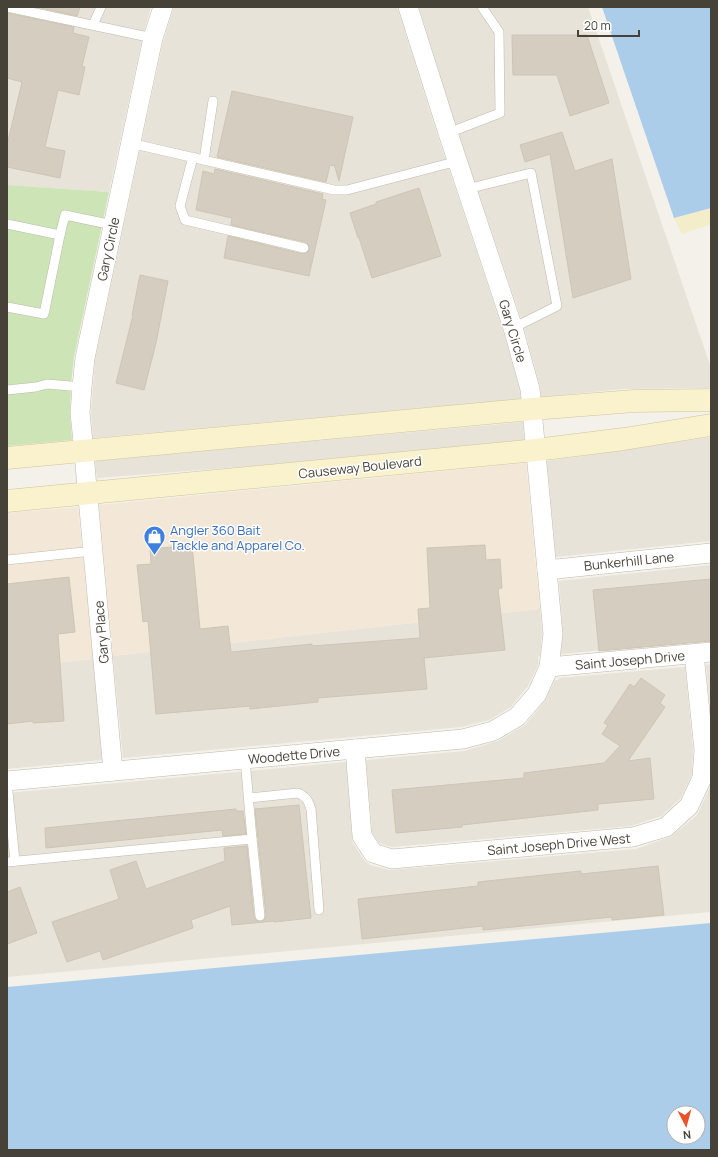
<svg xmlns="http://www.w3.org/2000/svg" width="718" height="1157" font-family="Manrope,sans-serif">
  <rect width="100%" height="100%" fill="#f3f1e9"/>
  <g fill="#e7e3d8">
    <polygon points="7,7 151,7 143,35 109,192 7,185"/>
    <polygon points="174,7 397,7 438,137 503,331 520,391 521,399 93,438 91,413 95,360 163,42"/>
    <polygon points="419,7 588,7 711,368 711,388 623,389 541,397 540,386 523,324 457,129"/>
    <polygon points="523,422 524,440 265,465 97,478 95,461"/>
    <polygon points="711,437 711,541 556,557 547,461 625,450"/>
    <polygon points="711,565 711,640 561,654 563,633 559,581"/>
    <polygon points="540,609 542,633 540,656 538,657 538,665 528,686 511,707 489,720 461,727 123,758 113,656"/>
    <polygon points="93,659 102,760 7,769 7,668"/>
    <polygon points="711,664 711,715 706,665"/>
    <polygon points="685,667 693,750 692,774 681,798 661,816 631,826 392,847 379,843 372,832 366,760 464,751 498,741 525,725 544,702 555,680 558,680 559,678"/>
    <polygon points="346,762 352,837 353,843 364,860 370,865 389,870 636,849 672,836 696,816 699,811 711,785 711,912 7,977 7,793"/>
  </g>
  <g fill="#f3e8d7">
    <polygon points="526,463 540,609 113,656 99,505"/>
    <polygon points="78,507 93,659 7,668 7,513"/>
  </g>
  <polygon fill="#cde4b6" points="7,185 109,192 74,357 71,385 70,412 72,440 7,446"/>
  <polygon fill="#f4edc9" points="711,208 711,224 682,234 674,218"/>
  <g fill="#abcdea" fill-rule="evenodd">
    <polygon points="602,7 711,7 711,208 674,218"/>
    <path d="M711 923V1150H7V987ZM674 1113H698V1137H674Z"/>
  </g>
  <g fill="#d4cdc0" stroke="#cec5b3">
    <polygon points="36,7 80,7 77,16"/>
    <polygon points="7,13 74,27 73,33 89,37 82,66 85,67 79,95 58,90 45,147 65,151 60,178 7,167 7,145 22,82 7,78"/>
    <polygon points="512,35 587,35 609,103 570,116 557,75 513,75"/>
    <polygon points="232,91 353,117 339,181 334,164 333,166 330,165 326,182 217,157"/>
    <polygon points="562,132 575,171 612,159 631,279 573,298 550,154 525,162 520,145"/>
    <polygon points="215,169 323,194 322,199 326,200 309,276 224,258 228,236 303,254 308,252 310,247 308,244 305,242 231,225 232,218 196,210 203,171 214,174"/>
    <polygon points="419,188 441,256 372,278 359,238 358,238 350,213 376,204 376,202"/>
    <polygon points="140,275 168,281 156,343 144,390 116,383 133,315 132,315"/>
    <polygon points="192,545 200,629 228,626 231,652 312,644 312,646 420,638 418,609 430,608 427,548 485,545 486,560 500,559 502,588 498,589 505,650 424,658 427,689 318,698 318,702 250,709 250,706 156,714 148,621 143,622 137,565 151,564 150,549"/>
    <polygon points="69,577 75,632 58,634 64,721 33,723 33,721 7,724 7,584"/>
    <polygon points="711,579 711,641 599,651 593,590"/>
    <polygon points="641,678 665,695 660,703 665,707 628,761 650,758 654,799 598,804 598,810 462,825 462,827 396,833 392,790 524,778 524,773 604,763 620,746 602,734 608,725 604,723 630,684 634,687"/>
    <polygon points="299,805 311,918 274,922 274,921 232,925 230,906 191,920 193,928 103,960 100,951 67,962 52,922 119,899 110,870 136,861 146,889 225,861 224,848 247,846 254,917 257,921 263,921 265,919 266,915 255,809"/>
    <polygon points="236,809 236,811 243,811 246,834 223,836 222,830 46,848 45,828"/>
    <polygon points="658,866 664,915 612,920 612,917 483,930 483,926 362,939 358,899 478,886 478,882 581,871 581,874"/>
    <polygon points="20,887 37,933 7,944 7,892"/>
  </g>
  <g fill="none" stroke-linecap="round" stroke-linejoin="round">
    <defs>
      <g id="lane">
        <polyline points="7,7 153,38"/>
        <polyline points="93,25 101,7"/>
        <polyline points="448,133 500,113 499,32 482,7"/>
        <polyline points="130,143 334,190 347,190 458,161"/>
        <polyline points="193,157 180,206 185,220 304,248"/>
        <polyline points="204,160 213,101"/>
        <polyline points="467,189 531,173 557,306 513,328"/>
        <polyline points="7,224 60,235 44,314 7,307"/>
        <polyline points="60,235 65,215 113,225"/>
        <polyline points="7,390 36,387 47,384 82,387"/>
        <polyline points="7,560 93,551"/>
        <polyline points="7,782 15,861"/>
        <path d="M249 798 298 793C307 797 308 801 311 809L319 910"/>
        <polyline points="252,839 260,916"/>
        <polyline points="7,862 252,839 245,759"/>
      </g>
      <g id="street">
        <polyline points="547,570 711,553"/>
        <polyline points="549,667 711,652"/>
        <polyline points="355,749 362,836 373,853 392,859 633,837 666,827 689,806 702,778 704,750 694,654"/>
        <polyline points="113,771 82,432 80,413 82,387 85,358 153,38 163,7"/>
        <polyline points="7,781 463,739 493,731 517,717 537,694 549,667 553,634 530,389 513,328 448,133 408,7"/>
      </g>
      <g id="secondary">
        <polyline points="7,458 532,409 634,401 711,400"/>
        <polyline points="7,501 536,450 624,439 711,425"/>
      </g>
    </defs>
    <use href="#lane" stroke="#beb9ad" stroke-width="10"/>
    <use href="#street" stroke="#beb9ad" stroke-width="20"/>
    <use href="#secondary" stroke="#cfc59d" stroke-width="23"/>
    <use href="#lane" stroke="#fff" stroke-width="9"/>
    <use href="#street" stroke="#fff" stroke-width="19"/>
    <use href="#secondary" stroke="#faf1cd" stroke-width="22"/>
  </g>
  <defs>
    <symbol id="shop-pin" viewBox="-11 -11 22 30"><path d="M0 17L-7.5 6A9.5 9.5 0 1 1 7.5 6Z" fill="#3f7fe0" stroke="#fff"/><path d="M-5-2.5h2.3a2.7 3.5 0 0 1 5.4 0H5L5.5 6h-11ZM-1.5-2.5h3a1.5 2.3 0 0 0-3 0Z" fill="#fff"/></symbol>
  </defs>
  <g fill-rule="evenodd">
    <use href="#shop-pin" x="142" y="524" width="25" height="34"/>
  </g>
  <g text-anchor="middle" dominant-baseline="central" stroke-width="3" stroke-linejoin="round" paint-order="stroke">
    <g font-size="13" fill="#464238" stroke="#fff">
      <text transform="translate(108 249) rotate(-78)">Gary Circle</text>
      <text transform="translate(513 331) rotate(73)">Gary Circle</text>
      <text transform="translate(360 467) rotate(-6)">Causeway Boulevard</text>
      <text transform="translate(629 561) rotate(-6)">Bunkerhill Lane</text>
      <text transform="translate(101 632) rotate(-95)">Gary Place</text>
      <text transform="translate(630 660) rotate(-5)">Saint Joseph Drive</text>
      <text transform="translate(294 755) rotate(-5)">Woodette Drive</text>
      <text transform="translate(559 844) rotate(-5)">Saint Joseph Drive West</text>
    </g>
    <g font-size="13" fill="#366cbe" stroke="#fff" text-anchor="start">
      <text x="170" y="530">Angler 360 Bait<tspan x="170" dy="15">Tackle and Apparel Co.</tspan></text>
    </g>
  </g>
  <rect width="718" height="1157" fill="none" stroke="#464238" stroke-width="16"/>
  <g transform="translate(686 1125) rotate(174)"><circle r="19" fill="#ffffff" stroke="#b5b3af"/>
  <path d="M0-3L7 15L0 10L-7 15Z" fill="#e7532d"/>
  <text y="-6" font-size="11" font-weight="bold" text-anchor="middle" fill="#464238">N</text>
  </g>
  <path d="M578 30v6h61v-6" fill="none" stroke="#464238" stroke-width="2"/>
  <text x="584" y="30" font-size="12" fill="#464238" stroke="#ffffff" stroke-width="3" paint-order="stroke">20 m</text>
</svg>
